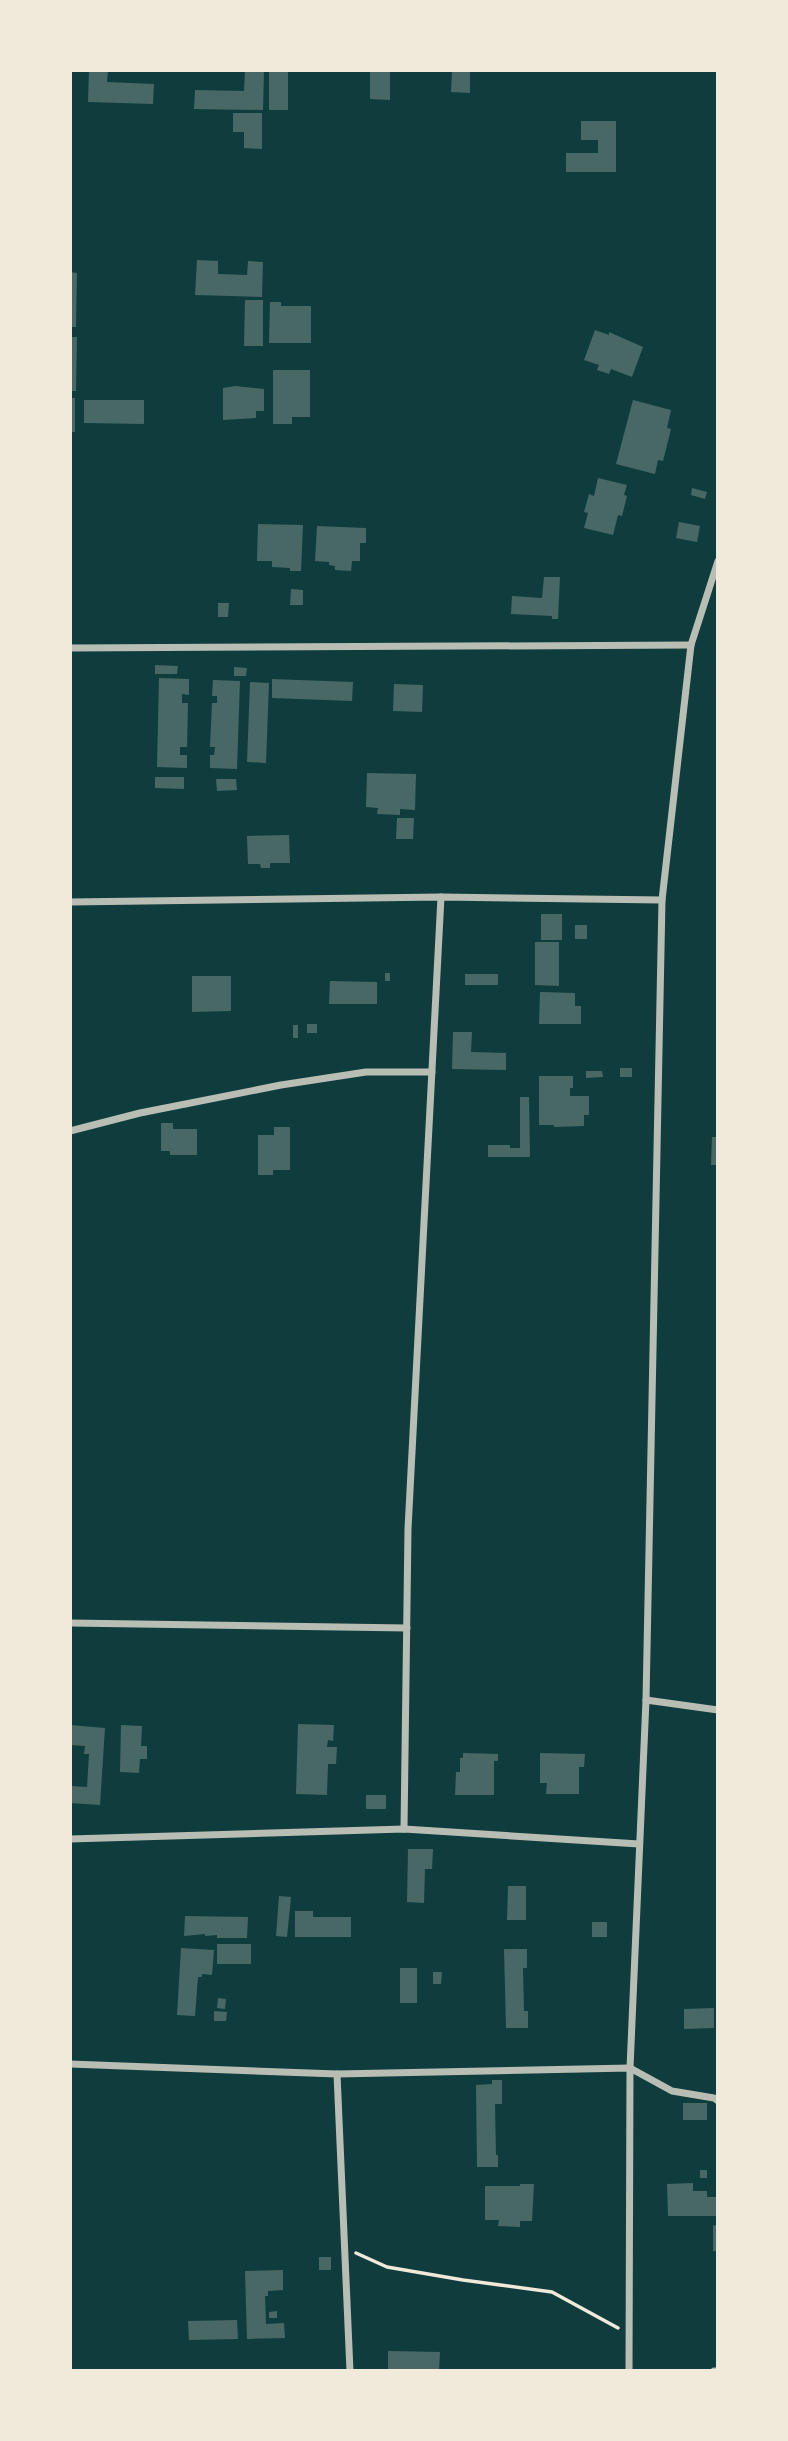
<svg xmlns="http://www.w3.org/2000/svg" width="788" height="2441" font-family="'Nunito Sans',sans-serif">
  <rect width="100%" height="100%" fill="#0f3d3e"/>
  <g fill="#486865">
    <polygon points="89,70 108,70 107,82 154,84 153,104 88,102"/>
    <polygon points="245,70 264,70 263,110 194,109 195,90 244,91"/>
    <rect x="269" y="70" width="19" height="40"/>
    <polygon points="370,70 390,70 390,100 370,99"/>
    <polygon points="452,70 470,70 470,93 451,92"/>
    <polygon points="233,113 262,113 262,149 244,148 244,132 233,132"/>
    <polygon points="581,121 616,121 616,172 566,172 566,153 598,153 598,140 581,140"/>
    <polygon points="197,260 218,261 218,274 247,275 248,261 263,262 262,297 195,295"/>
    <polygon points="70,272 77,273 76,327 70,327"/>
    <polygon points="245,300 263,300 263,346 244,346"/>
    <polygon points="270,302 281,302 281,306 311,306 311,343 269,343"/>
    <polygon points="595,330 609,335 609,332 643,347 632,377 611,369 609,374 597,370 599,365 584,360"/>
    <polygon points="70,337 77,337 76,391 70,391"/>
    <polygon points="273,370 310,370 310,417 292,417 292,424 273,424"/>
    <polygon points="235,386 264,389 264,411 256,411 256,418 223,420 223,388"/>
    <rect x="70" y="398" width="5" height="34"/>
    <polygon points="84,400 144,400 144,424 84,423"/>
    <polygon points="633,400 671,410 667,428 671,429 663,461 658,460 655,474 616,464"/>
    <polygon points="598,478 627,485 624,495 627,496 622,516 618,515 613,535 584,528 588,513 584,512 589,494 594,496"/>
    <polygon points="692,488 707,492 705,499 691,495"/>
    <polygon points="679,522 700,526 697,542 676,538"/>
    <polygon points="258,524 303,525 301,571 290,571 290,568 272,567 272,561 257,561"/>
    <polygon points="317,526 366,528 366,543 360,543 360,561 352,561 351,571 335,570 335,566 329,565 329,562 315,561"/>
    <polygon points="544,577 560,577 558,619 552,619 552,616 511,614 512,596 542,598"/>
    <polygon points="291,589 303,590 303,605 290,605"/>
    <polygon points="218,603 229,603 228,617 218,617"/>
    <polygon points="155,665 178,666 177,674 155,674"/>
    <polygon points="234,667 247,668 246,676 234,676"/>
    <polygon points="159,678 189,679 189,695 182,694 182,703 188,703 187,747 180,747 180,755 187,755 187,768 157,767"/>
    <polygon points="272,679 353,682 352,701 272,698"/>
    <polygon points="213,680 240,681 237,769 210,768 210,755 214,755 215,747 210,747 212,703 217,703 217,696 212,696"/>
    <polygon points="250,682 269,683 266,763 247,762"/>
    <polygon points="394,684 423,685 422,712 393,711"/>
    <polygon points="367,773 416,774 415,810 400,809 400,815 377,814 378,808 366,807"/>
    <polygon points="155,777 184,777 184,789 155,788"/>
    <polygon points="216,779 236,779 237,790 217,791"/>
    <polygon points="397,818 414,818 413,839 396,839"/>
    <polygon points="289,835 290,863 270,863 270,868 261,868 260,864 248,864 247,836"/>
    <rect x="541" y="914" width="21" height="26"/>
    <rect x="575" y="925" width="12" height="14"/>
    <polygon points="535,942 559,942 559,986 535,985"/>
    <rect x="385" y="973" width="5" height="8"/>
    <rect x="465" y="974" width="33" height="11"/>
    <polygon points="192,976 231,976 231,1011 192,1012"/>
    <polygon points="330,981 377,982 377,1004 329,1004"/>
    <polygon points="540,992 575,993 575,1006 581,1006 581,1024 539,1024"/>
    <rect x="307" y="1024" width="10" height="9"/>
    <rect x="293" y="1025" width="5" height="13"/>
    <polygon points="453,1032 472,1032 471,1052 506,1053 506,1070 452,1069"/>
    <rect x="620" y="1068" width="12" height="9"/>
    <polygon points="586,1071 602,1071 603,1077 586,1078"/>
    <polygon points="539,1076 573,1076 573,1088 570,1088 570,1096 589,1096 589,1115 584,1115 584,1126 554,1127 554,1125 539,1125"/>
    <polygon points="520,1097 529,1097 530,1157 488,1157 488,1145 510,1145 510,1148 520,1148"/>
    <polygon points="161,1123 173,1123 173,1129 197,1129 197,1155 170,1155 170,1151 161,1151"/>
    <polygon points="274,1127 290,1127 290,1170 273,1170 273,1175 258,1175 258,1135 274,1135"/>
    <polygon points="712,1137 718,1137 718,1165 711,1165"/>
    <polygon points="298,1724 334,1725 333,1741 328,1740 327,1747 337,1747 336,1764 328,1764 327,1795 296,1794"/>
    <polygon points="70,1725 105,1728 100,1805 70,1803 70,1786 87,1787 89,1754 84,1754 85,1746 70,1745"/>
    <polygon points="121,1725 142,1726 141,1746 147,1746 147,1759 140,1759 139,1773 120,1772"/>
    <polygon points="463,1753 498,1754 498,1761 494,1761 494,1795 455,1795 456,1772 460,1772 460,1758 463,1758"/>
    <polygon points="540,1753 585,1754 584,1767 579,1767 579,1794 546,1794 547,1783 540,1783"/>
    <rect x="366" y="1795" width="20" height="14"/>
    <polygon points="408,1849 433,1849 432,1869 425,1869 424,1903 407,1902"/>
    <polygon points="508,1886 526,1886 526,1920 507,1920"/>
    <polygon points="279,1896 291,1897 287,1937 276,1936"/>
    <polygon points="295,1911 313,1911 313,1917 351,1917 351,1937 295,1937"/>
    <polygon points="185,1916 248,1917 247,1938 217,1938 217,1935 205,1936 205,1934 184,1936"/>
    <rect x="592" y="1922" width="15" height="15"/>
    <rect x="217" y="1944" width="34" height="20"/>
    <polygon points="181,1948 214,1950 212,1975 202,1974 202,1977 198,1977 195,2016 177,2015"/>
    <polygon points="504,1949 527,1949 527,1968 523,1968 524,2011 528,2011 528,2028 506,2028"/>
    <rect x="400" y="1968" width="17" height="35"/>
    <polygon points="433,1972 442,1972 441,1984 433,1984"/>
    <polygon points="218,1998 226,1999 225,2009 217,2008"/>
    <polygon points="714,2008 714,2028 684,2029 684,2009"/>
    <polygon points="214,2011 227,2012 226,2021 214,2021"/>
    <polygon points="492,2080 502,2080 502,2104 495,2104 496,2155 498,2155 498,2167 477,2167 476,2085 492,2084"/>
    <rect x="683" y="2103" width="24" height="17"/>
    <rect x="700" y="2170" width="7" height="8"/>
    <polygon points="693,2183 693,2191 707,2191 707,2197 718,2197 718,2216 668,2216 667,2184"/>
    <polygon points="520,2184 534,2184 532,2221 520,2221 520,2227 498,2226 499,2220 485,2220 485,2186 520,2186"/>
    <polygon points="713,2225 718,2226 718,2251 713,2251"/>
    <rect x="319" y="2257" width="12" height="13"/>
    <polygon points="283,2270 283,2290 268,2291 268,2296 265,2296 266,2324 284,2323 285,2338 247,2339 245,2271"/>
    <polygon points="277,2311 277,2318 269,2318 269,2312"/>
    <polygon points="237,2320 238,2339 189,2340 188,2321"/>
    <polygon points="388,2351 440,2352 439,2371 388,2371"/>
  </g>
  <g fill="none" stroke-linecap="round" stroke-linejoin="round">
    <polyline stroke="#f1e9da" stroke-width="3.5" points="356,2253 387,2267 463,2280 552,2292 618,2328"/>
    <g stroke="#b8beb3" stroke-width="7">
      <polyline points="70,648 691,645"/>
      <polyline points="70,902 441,897 662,900"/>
      <polyline points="70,1131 140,1113 281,1085 366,1072 432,1072"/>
      <polyline points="70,1623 407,1628"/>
      <polyline points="646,1700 718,1710"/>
      <polyline points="404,1829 408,1529 441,897"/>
      <polyline points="70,1839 404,1829 639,1844"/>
      <polyline points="70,2064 337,2074 630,2068 672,2091 714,2098 718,2101"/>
      <polyline points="337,2074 350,2371"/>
      <polyline points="629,2371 630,2068 646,1700 662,900 691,645 718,561"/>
      <polyline points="714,2371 718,2371"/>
    </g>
  </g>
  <rect width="788" height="2441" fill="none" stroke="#f1e9da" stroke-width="144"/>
</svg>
